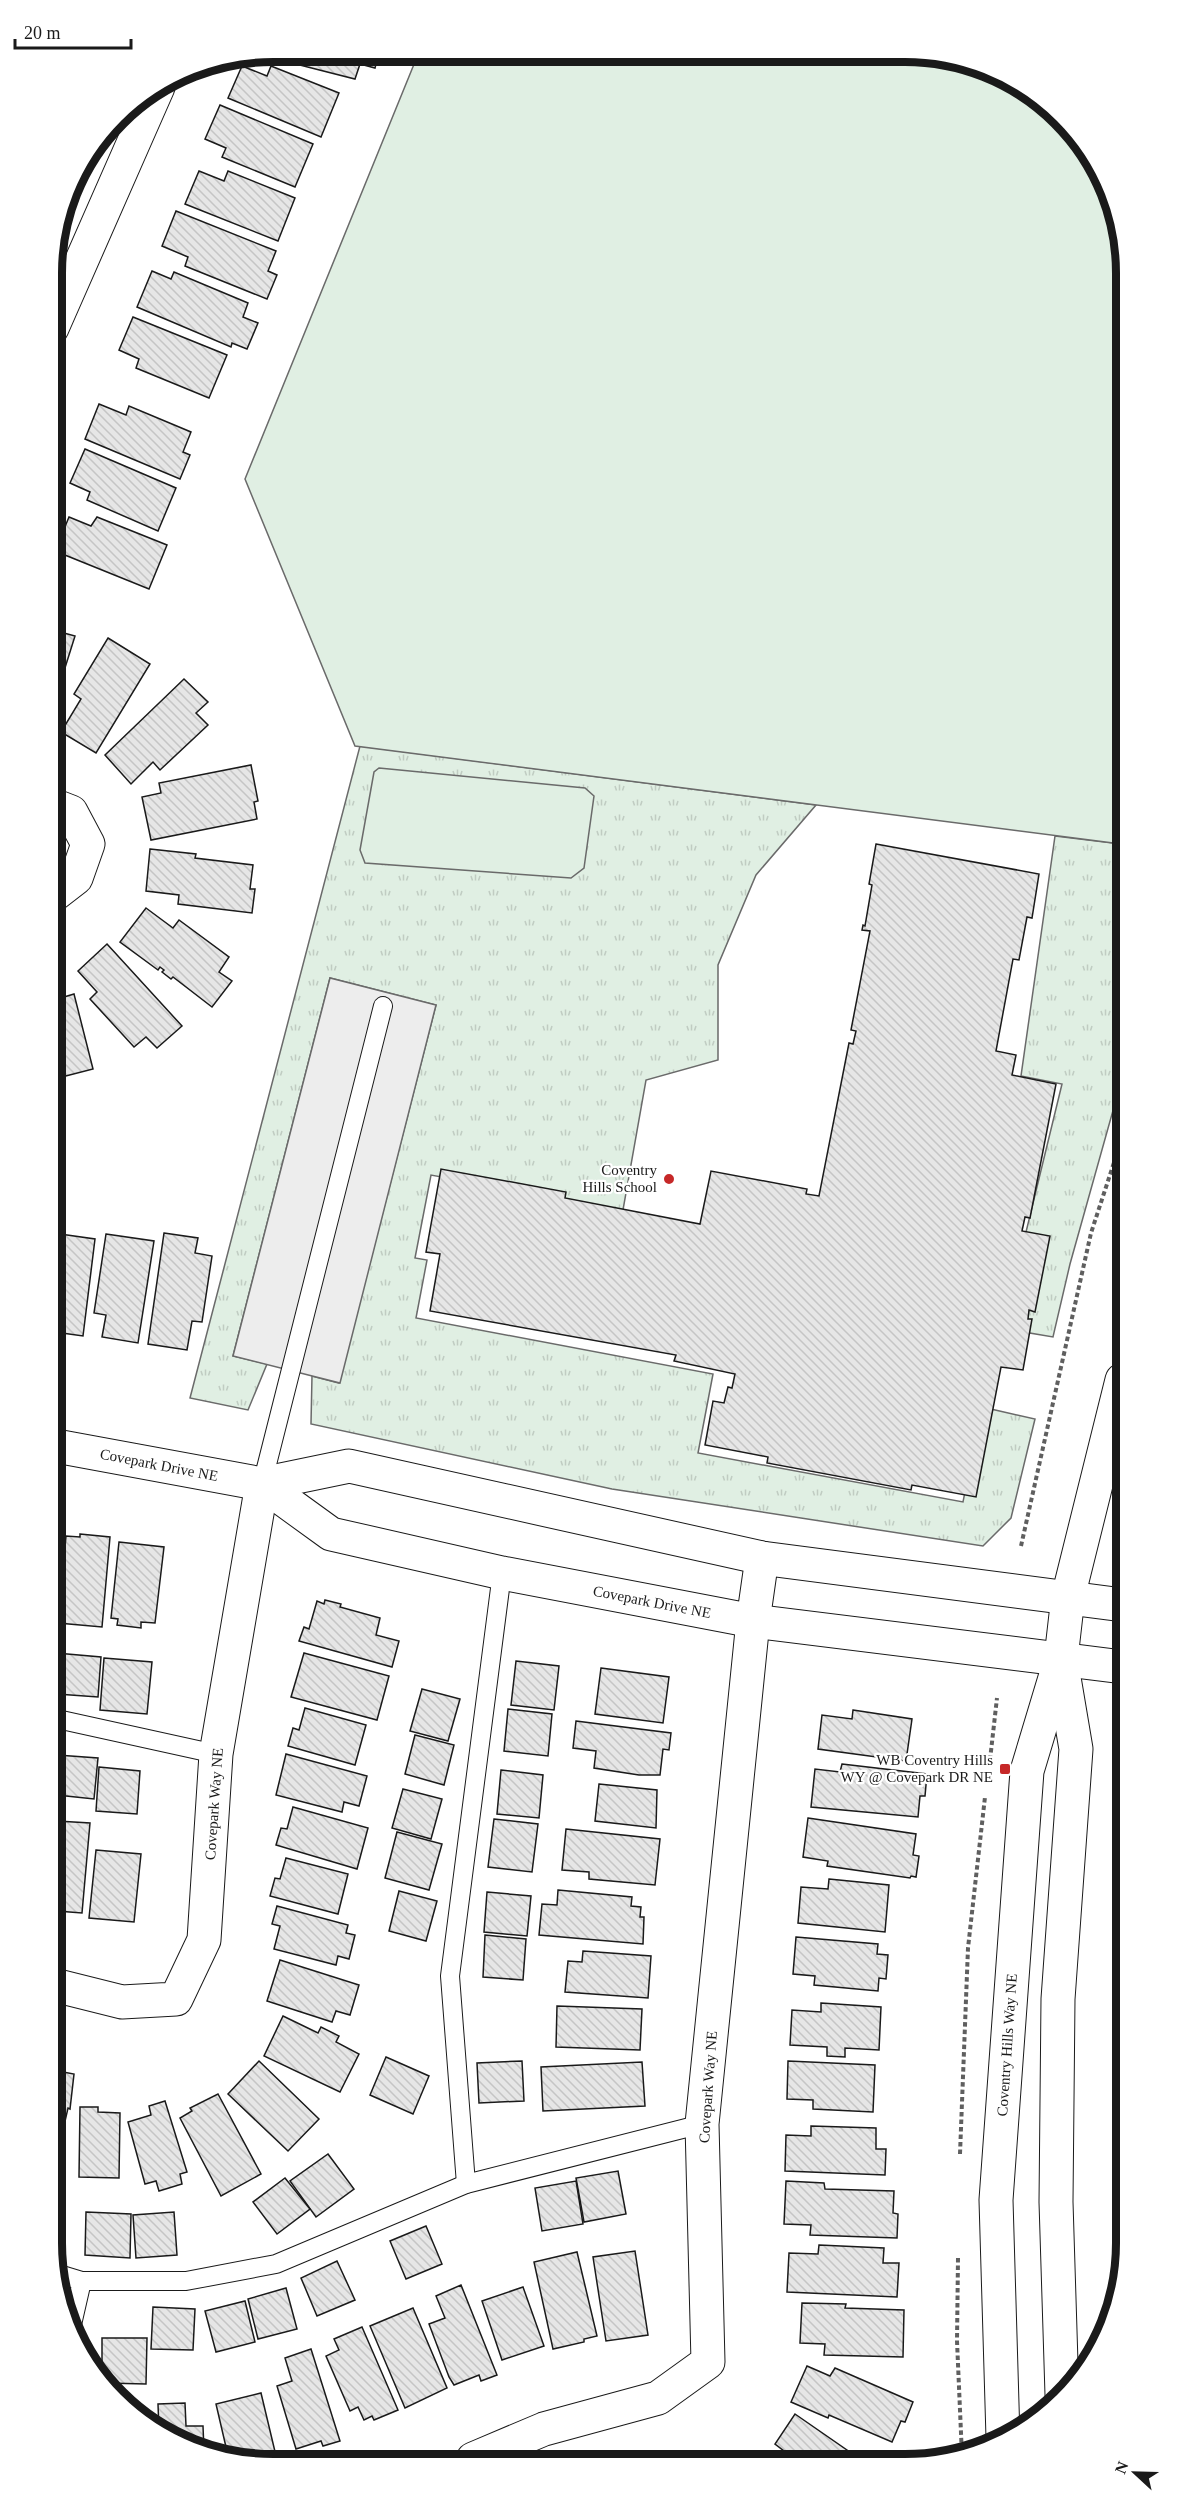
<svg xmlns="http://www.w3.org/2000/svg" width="1177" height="2515" font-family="'Times New Roman',serif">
  <defs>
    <pattern id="grass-tufts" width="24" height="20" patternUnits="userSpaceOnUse" patternTransform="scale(1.5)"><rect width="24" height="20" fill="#e0efe3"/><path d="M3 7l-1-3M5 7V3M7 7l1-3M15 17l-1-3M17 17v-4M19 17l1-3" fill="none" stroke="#c0ccc2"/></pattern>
    <pattern id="building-back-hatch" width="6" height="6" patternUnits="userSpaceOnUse" patternTransform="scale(1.5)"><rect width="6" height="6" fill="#e6e6e6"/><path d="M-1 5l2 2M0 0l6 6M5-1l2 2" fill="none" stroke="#c5c5c5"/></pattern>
  </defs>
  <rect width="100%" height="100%" fill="#fff"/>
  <g fill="url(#grass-tufts)" stroke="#6a6a6a" stroke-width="1.5">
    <polygon points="360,746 816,805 756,875 718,965 718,1060 646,1080 623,1210 431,1175 415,1258 427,1260 416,1318 713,1374 698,1453 963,1502 982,1407 1035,1419 1011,1518 983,1546 612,1489 311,1424 312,1376 339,1383 436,1005 330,978 233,1356 267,1364 248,1410 190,1398"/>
    <polygon points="1055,836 1121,844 1121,1082 1070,1264 1053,1337 1024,1332 1026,1232 1062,1084 1021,1076"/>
  </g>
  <g fill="#e0efe3" stroke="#6a6a6a" stroke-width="1.5">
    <polygon points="419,52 948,55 1003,74 1051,106 1089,150 1118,215 1121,844 355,746 245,479"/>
    <polygon points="379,768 585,788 594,796 584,868 571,878 365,863 360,850 374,772"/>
  </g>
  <polygon fill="#ededed" stroke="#6a6a6a" stroke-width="1.5" points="330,978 436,1005 340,1383 233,1356"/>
  <g fill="url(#building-back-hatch)" stroke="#1a1a1a" stroke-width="1.5">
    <polygon points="279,51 379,52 375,68 360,64 355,79 280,60 282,52"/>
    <polygon points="242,66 267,76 271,66 339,93 321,137 228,98"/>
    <polygon points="220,105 313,144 295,187 222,157 226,148 205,139"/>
    <polygon points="199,171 224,181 228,171 295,198 278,241 185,204"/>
    <polygon points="176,211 276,251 268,271 277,275 267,299 185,266 188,257 162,246"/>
    <polygon points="152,271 171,279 174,272 248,303 243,317 258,323 247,349 232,343 231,347 137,307"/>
    <polygon points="133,317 227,355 209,398 136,368 139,359 119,350"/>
    <polygon points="99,404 126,415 129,406 191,432 183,452 190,455 180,479 85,439"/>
    <polygon points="85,449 176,488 158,531 87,500 90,492 70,483"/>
    <polygon points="69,517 91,526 97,517 167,545 149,589 55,551"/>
    <polygon points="53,630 75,636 53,706"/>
    <polygon points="108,638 150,664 96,753 61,732 81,699 74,694"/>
    <polygon points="184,679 208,702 196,713 208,725 160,770 153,762 131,784 105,755"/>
    <polygon points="251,765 258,801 254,802 257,819 151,840 142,797 161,793 159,783"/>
    <polygon points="876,844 1039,874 1032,918 1027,917 1019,960 1013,959 996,1051 1016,1055 1012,1075 1056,1084 1030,1218 1025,1217 1022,1231 1050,1236 1035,1312 1029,1310 1028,1319 1032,1319 1023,1370 1001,1367 976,1497 912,1485 911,1490 767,1463 768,1457 705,1445 713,1401 724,1403 728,1387 732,1388 735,1374 674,1361 676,1355 430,1311 440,1254 426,1252 441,1169 566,1192 565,1198 700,1224 711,1171 807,1189 806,1194 819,1196 849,1043 853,1044 856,1031 851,1030 870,931 862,930 863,925 865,926 872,885 869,884"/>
    <polygon points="150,849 196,854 195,858 253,865 250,889 255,889 252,913 178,904 179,895 146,891"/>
    <polygon points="146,908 173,928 179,920 229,957 219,972 232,981 212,1007 173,977 171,979 162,972 164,970 160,967 158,970 120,942"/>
    <polygon points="107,944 182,1026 157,1048 146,1037 134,1047 90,999 97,992 78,971"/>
    <polygon points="58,971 64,997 74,994 93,1069 54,1079 54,972"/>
    <polygon points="164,1233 198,1238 195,1253 212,1256 202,1322 192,1321 187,1350 148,1344"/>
    <polygon points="60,1234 95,1239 83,1336 55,1332 55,1237 60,1238"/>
    <polygon points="106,1234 154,1241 138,1343 102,1337 106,1315 94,1313"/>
    <polygon points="80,1534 110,1537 102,1627 58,1623 66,1536 80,1537"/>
    <polygon points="119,1542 164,1547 155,1623 141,1622 141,1628 117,1625 118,1619 111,1618"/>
    <polygon points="325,1600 341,1604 340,1607 380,1618 376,1635 399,1641 392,1667 299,1641 304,1627 309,1629 317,1601 324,1604"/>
    <polygon points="56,1653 101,1657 98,1697 57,1694"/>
    <polygon points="304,1653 389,1676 377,1720 291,1697"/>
    <polygon points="104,1658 152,1662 147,1714 100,1710"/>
    <polygon points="516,1661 559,1666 554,1710 511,1705"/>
    <polygon points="601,1668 669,1677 663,1723 595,1714"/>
    <polygon points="422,1689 460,1699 448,1741 410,1731"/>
    <polygon points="305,1708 366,1725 355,1765 288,1746 293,1728 299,1730"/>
    <polygon points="508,1709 552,1714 548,1756 504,1751"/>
    <polygon points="853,1710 912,1719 906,1761 818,1749 822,1715 852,1719"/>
    <polygon points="576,1721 671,1733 669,1750 663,1749 660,1775 639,1775 594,1768 596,1751 573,1748"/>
    <polygon points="415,1735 454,1745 444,1785 405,1774"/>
    <polygon points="286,1754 367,1776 359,1806 344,1802 342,1812 276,1795"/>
    <polygon points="57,1755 98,1758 94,1799 57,1795"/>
    <polygon points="842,1764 927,1774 925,1796 920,1796 918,1817 811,1807 815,1769 840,1772"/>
    <polygon points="99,1767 140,1771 137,1814 96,1811"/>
    <polygon points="501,1770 543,1775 539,1818 497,1814"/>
    <polygon points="599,1784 657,1790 656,1828 595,1821"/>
    <polygon points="403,1789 442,1799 431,1839 392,1828"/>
    <polygon points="293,1807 368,1828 357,1869 276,1845 281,1828 287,1829"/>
    <polygon points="808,1818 916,1834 913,1855 919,1856 916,1877 911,1876 910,1878 827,1866 828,1861 803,1857"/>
    <polygon points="494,1819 538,1824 532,1872 488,1867"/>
    <polygon points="57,1821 90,1823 82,1913 57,1911"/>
    <polygon points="566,1829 660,1839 655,1885 589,1879 589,1872 562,1870"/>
    <polygon points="397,1832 442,1844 429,1890 385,1878"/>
    <polygon points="96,1850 141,1854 134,1922 89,1918"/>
    <polygon points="286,1858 348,1874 338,1914 270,1896 275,1878 280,1879"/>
    <polygon points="829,1879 889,1885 885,1932 798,1923 801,1887 828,1889"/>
    <polygon points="558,1890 632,1897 631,1906 641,1907 640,1917 644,1917 643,1944 539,1935 542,1904 557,1905"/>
    <polygon points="399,1891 437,1901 426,1941 389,1931"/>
    <polygon points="487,1892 531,1896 527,1936 484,1932"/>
    <polygon points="277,1906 348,1925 346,1933 355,1935 349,1959 338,1956 336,1965 274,1949 280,1926 272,1924"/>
    <polygon points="485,1935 526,1939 523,1980 483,1977"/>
    <polygon points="796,1937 878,1944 877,1954 888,1955 886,1979 879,1978 878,1991 814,1985 815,1976 793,1974"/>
    <polygon points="583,1951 651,1956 648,1998 565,1992 568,1961 582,1962"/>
    <polygon points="280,1960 359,1985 350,2015 336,2011 332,2022 267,2001"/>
    <polygon points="821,2003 881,2007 879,2050 845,2048 845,2057 827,2056 827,2047 790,2045 792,2010 821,2012"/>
    <polygon points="557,2006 642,2009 640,2050 556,2047"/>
    <polygon points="283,2016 318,2033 321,2027 339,2036 336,2042 359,2054 340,2092 264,2056"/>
    <polygon points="386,2057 429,2076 413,2114 370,2095"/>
    <polygon points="259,2061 319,2119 288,2151 228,2094"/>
    <polygon points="522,2061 524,2101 479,2103 477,2063"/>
    <polygon points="788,2061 875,2065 873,2112 813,2109 813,2100 787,2099"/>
    <polygon points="642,2062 645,2106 543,2111 541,2067"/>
    <polygon points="58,2071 74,2074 70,2109 68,2108 58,2152"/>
    <polygon points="218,2094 261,2174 221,2196 180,2118 192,2111 190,2108"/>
    <polygon points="165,2101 187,2172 180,2174 182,2184 159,2191 156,2181 145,2184 128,2122 151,2115 149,2106"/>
    <polygon points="80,2107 98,2107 98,2112 120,2113 119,2178 79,2177"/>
    <polygon points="811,2126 876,2128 876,2149 886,2149 885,2175 785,2171 786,2135 811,2136"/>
    <polygon points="328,2154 354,2189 316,2217 290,2181"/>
    <polygon points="618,2171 626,2214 584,2222 576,2178"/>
    <polygon points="285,2178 310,2209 277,2234 253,2202"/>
    <polygon points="576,2181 583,2224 542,2231 535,2188"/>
    <polygon points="786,2181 824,2183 825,2189 894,2191 893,2213 898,2214 897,2238 810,2235 811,2225 784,2224"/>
    <polygon points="86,2212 131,2214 130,2258 85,2255"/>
    <polygon points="174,2212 177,2255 136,2258 133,2215"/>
    <polygon points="426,2226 442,2264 406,2279 390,2241"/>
    <polygon points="819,2245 884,2248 883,2263 899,2263 897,2297 787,2292 789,2253 818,2254"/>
    <polygon points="635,2251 648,2335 606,2341 593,2257"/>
    <polygon points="577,2252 597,2336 584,2339 584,2342 553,2349 534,2262"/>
    <polygon points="337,2261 355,2300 317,2316 301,2278"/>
    <polygon points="461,2285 497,2375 481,2381 479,2375 454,2385 449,2377 429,2324 445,2318 436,2296"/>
    <polygon points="523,2287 544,2346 502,2360 482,2301"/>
    <polygon points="286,2288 297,2329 258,2339 248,2299"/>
    <polygon points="245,2301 255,2342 216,2352 205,2311"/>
    <polygon points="802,2303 846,2304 845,2308 904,2310 903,2357 824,2355 825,2344 800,2343"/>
    <polygon points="153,2307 195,2309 193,2350 151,2349"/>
    <polygon points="413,2308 447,2388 405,2408 370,2326"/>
    <polygon points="362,2327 398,2410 374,2420 372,2416 364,2420 358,2407 350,2411 326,2356 339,2350 334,2339"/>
    <polygon points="102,2338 147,2338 146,2384 105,2383 102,2379"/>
    <polygon points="311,2349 340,2441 323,2446 321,2441 296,2449 277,2386 292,2381 285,2358"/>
    <polygon points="807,2366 830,2376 835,2368 913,2402 905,2422 901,2421 892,2442 829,2415 828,2418 791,2402"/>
    <polygon points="261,2393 277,2460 229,2460 216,2404"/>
    <polygon points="185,2403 186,2426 203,2426 204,2451 175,2441 159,2431 158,2404"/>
    <polygon points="795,2414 857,2457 792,2457 775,2444"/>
  </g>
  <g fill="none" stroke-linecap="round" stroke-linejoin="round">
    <defs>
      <g id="service">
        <polyline points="262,1484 383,1006"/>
        <polyline points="57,1719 216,1754"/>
        <polyline points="466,2184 450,1976 502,1573"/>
        <polyline points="59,2274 82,2281 186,2281 276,2264 466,2184 702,2124"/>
        <polyline points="71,2329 82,2281"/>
      </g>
      <g id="minor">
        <polyline points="52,328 158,87"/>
        <polyline points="53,805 71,812 88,844 76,878 54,895"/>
        <polyline points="56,1446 262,1484 349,1466 762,1558 1123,1605"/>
        <polyline points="262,1484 331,1534 502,1573 753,1621 1123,1667"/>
        <polyline points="58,1986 122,2002 176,1999 204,1940 216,1754 262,1484"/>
        <polyline points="473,2459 544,2429 658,2398 708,2362 702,2124 753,1621 762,1558"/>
      </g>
      <g id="tertiary">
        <polyline points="1062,2395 1056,2202 1058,1999 1076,1749 1062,1666"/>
        <polyline points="1003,2438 996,2200 1027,1771 1061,1658 1068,1597 1122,1380"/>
      </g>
    </defs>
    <use href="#service" stroke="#1a1a1a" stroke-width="20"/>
    <use href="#minor" stroke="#1a1a1a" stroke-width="35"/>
    <use href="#tertiary" stroke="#1a1a1a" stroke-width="35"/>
    <g stroke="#5f5f5f" stroke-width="4" stroke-dasharray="4.5 3" stroke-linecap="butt">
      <polyline points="1021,1546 1091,1233 1122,1138"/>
      <polyline points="990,1760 997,1698"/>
      <polyline points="960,2154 968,1948 985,1797"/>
      <polyline points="958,2258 957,2341 962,2456"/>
    </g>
    <use href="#service" stroke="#fff" stroke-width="18"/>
    <use href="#minor" stroke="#fff" stroke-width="33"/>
    <use href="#tertiary" stroke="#fff" stroke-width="33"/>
  </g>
  <g fill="#c62828" stroke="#fff" stroke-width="2">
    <circle cx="669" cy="1179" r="6"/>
    <rect x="999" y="1763" width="12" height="12" rx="3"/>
  </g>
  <g text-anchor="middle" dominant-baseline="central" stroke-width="4.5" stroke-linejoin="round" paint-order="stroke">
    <g font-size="15" fill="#1a1a1a" stroke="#fff" text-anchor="end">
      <text x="657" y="1170">Coventry<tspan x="657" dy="17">Hills School</tspan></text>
      <text x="993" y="1760">WB Coventry Hills<tspan x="993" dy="17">WY @ Covepark DR NE</tspan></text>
    </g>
    <g font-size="15" fill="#1a1a1a" stroke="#fff">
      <text transform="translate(159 1465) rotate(11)">Covepark Drive NE</text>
      <text transform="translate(652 1602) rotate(11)">Covepark Drive NE</text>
      <text transform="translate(214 1804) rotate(-86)">Covepark Way NE</text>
      <text transform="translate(1007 2045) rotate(-86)">Coventry Hills Way NE</text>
      <text transform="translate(708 2087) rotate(-86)">Covepark Way NE</text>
    </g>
  </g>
  <path d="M0 0H1177V2515H0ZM273 62H905A211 211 0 0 1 1116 273V2243A211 211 0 0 1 905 2454H273A211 211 0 0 1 62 2243V273A211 211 0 0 1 273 62Z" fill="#fff" fill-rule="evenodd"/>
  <path fill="none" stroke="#1a1a1a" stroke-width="8" d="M273 62H905A211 211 0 0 1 1116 273V2243A211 211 0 0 1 905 2454H273A211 211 0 0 1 62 2243V273A211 211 0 0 1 273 62Z"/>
  <g transform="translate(1135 2473) rotate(292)" stroke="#ffffff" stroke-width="4.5" paint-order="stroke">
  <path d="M0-4.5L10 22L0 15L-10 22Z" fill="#1a1a1a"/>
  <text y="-9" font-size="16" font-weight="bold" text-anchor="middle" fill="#1a1a1a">N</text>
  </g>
  <path d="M15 39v9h116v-9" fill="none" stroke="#1a1a1a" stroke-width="3"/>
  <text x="24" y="39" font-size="18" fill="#1a1a1a" stroke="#ffffff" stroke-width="4.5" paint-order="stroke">20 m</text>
</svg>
